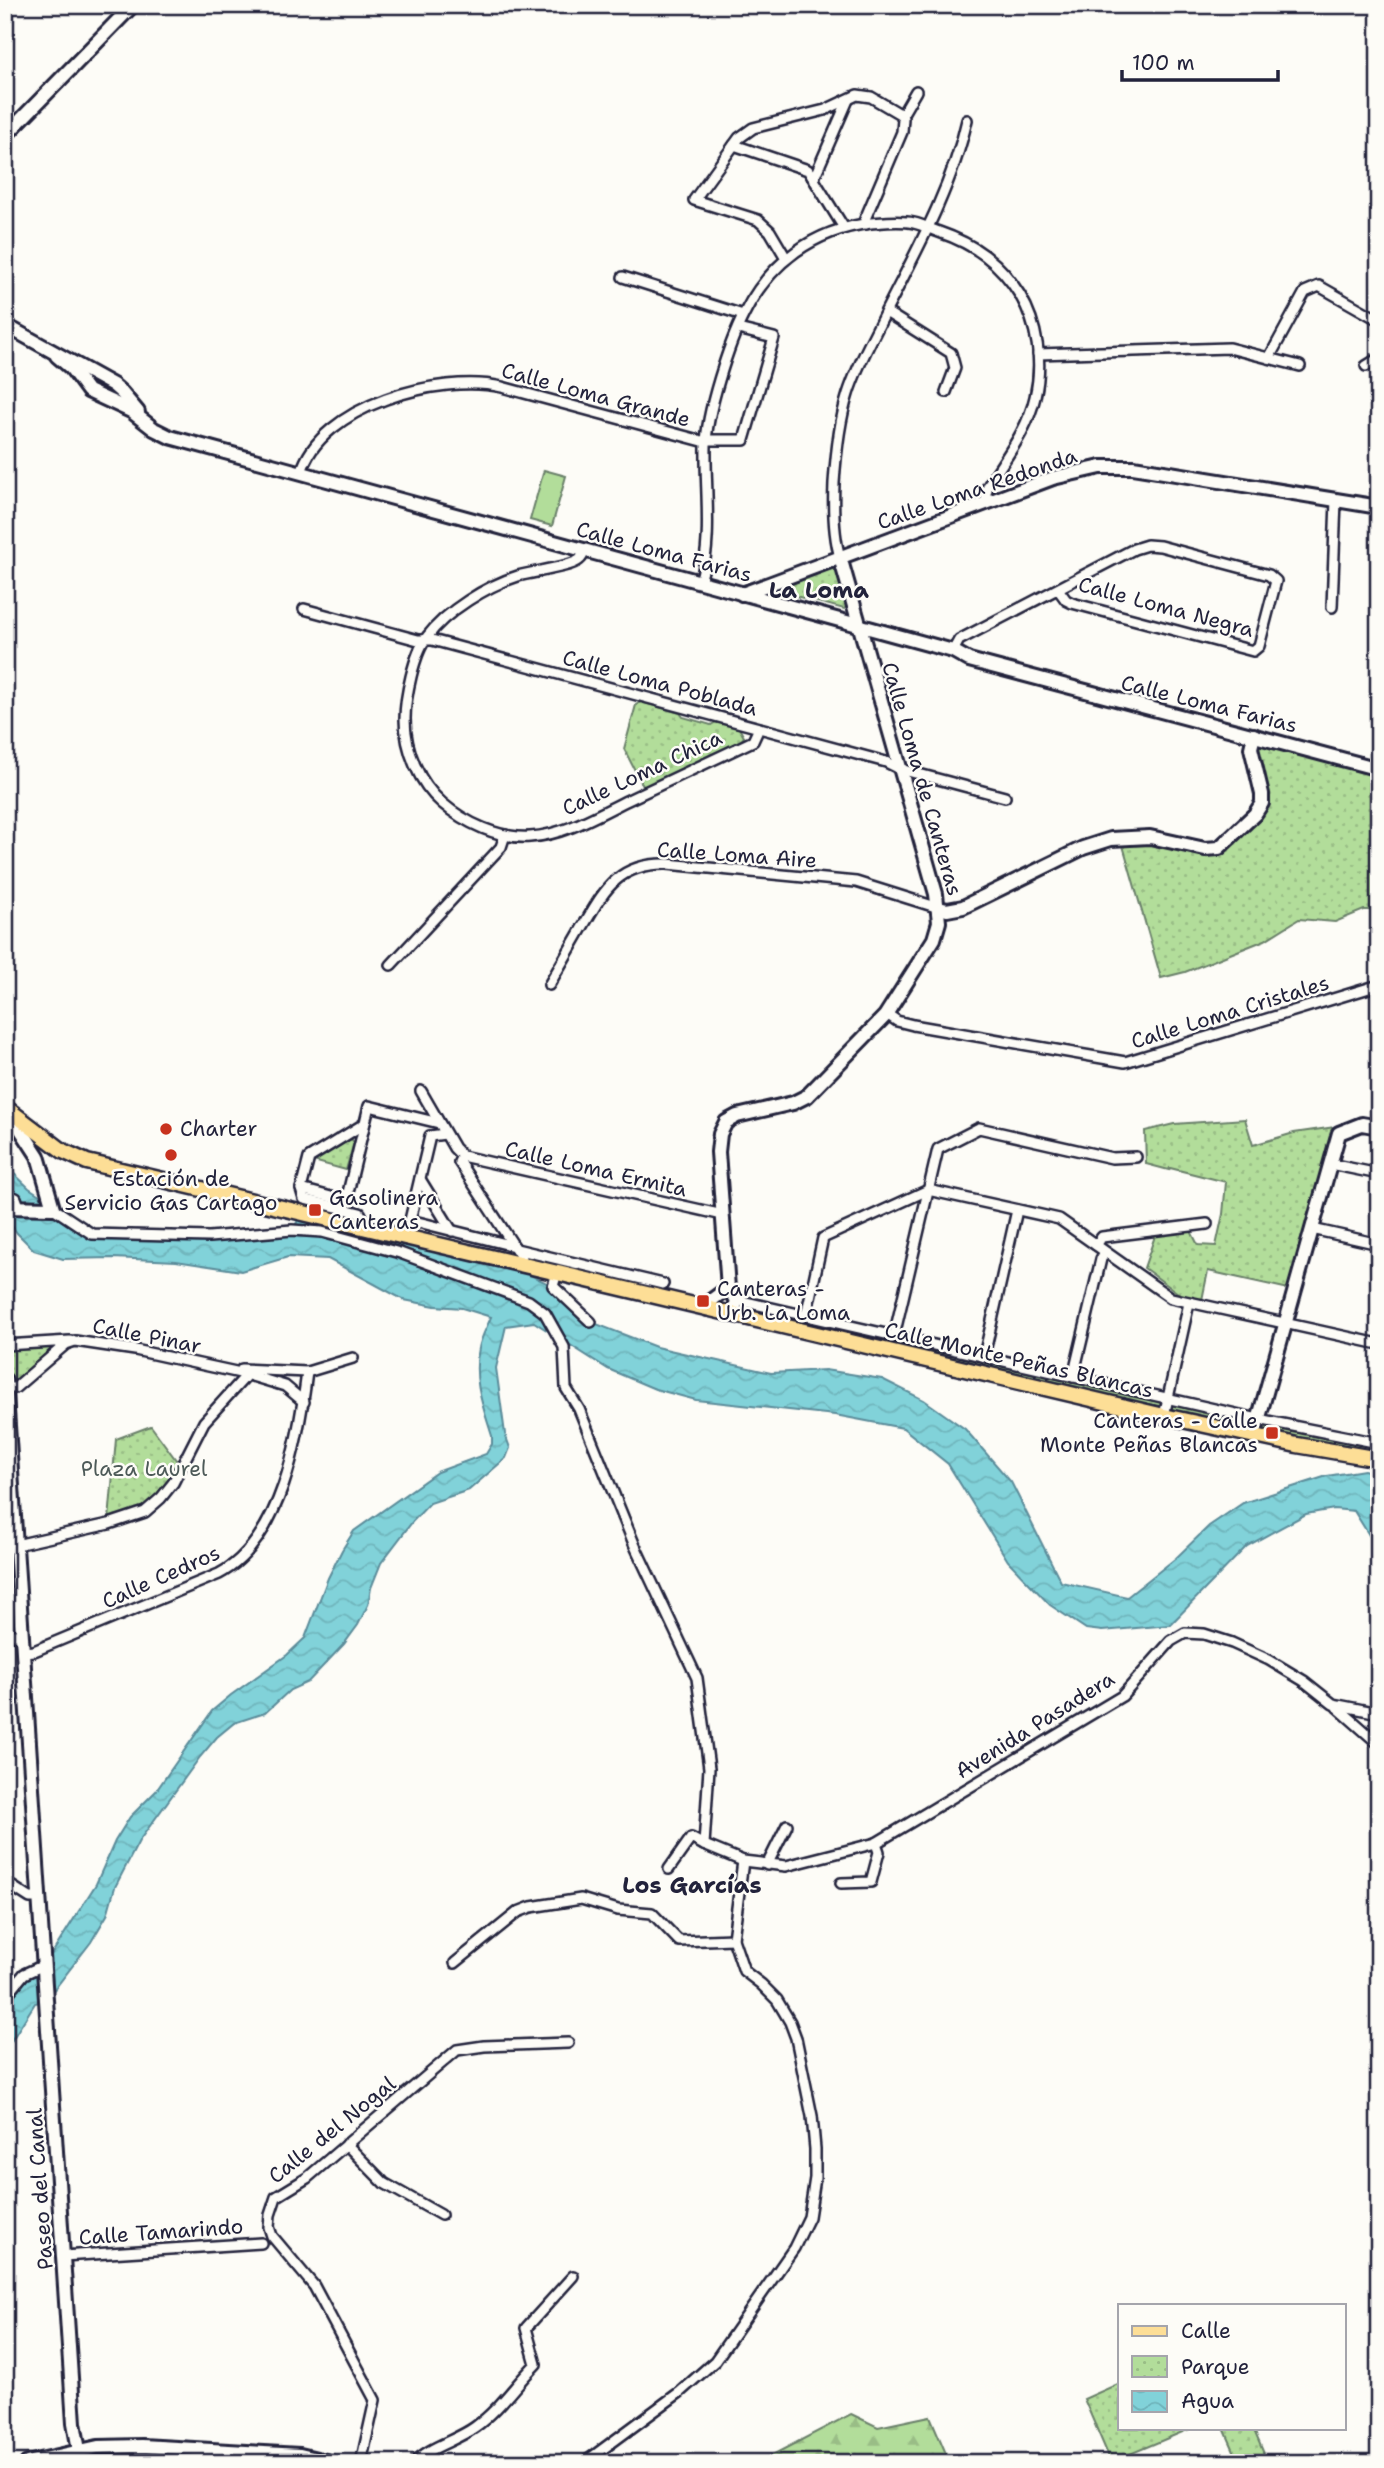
<svg xmlns="http://www.w3.org/2000/svg" width="1384" height="2468" font-family="'Shantell Sans',sans-serif">
  <defs>
    <pattern id="forest-firs" width="22" height="20" patternUnits="userSpaceOnUse" patternTransform="scale(1.75)"><rect width="22" height="20" fill="#b2dd9a"/><path d="M5 1l3.5 6h-7zM16 11l3.5 6h-7z" fill="#99bd86"/></pattern>
    <pattern id="park-dots" width="8" height="8" patternUnits="userSpaceOnUse" patternTransform="scale(1.75)"><rect width="8" height="8" fill="#b2dd9a"/><path d="M2 2h.1M6 6h.1" fill="none" stroke="#99bd86" stroke-width="1.8" stroke-linecap="round"/></pattern>
    <pattern id="water-waves" width="16" height="10" patternUnits="userSpaceOnUse" patternTransform="scale(1.75)"><rect width="16" height="10" fill="#81d2d9"/><path d="M0 5q4-4 8 0t8 0" fill="none" stroke="#6fb4bb"/></pattern>
  </defs>
  <rect width="100%" height="100%" fill="#fdfcf7"/>
  <filter id="ink" filterUnits="userSpaceOnUse"><feTurbulence type="fractalNoise" baseFrequency=".0143" numOctaves="2"/><feDisplacementMap in="SourceGraphic" scale="14" xChannelSelector="R" yChannelSelector="G"/><feConvolveMatrix kernelMatrix="1 2 1 2 8 2 1 2 1" color-interpolation-filters="sRGB"/></filter>
  <g filter="url(#ink)">
    <polygon fill="url(#forest-firs)" stroke="#6a806a" stroke-width="2" points="851,2414 878,2427 930,2416 950,2463 757,2463"/>
    <g fill="url(#park-dots)" stroke="#6a806a" stroke-width="2">
      <polygon points="832,568 837,572 847,606 844,609 784,593 783,586"/>
      <polygon points="641,702 680,713 683,717 711,725 716,722 739,728 744,737 738,744 644,788 624,749 636,705"/>
      <polygon points="1263,744 1379,775 1379,910 1364,910 1335,922 1299,919 1265,940 1185,972 1161,978 1122,842 1143,840 1204,853 1258,817 1257,746"/>
      <polygon points="1245,1119 1253,1145 1294,1133 1335,1127 1289,1289 1208,1271 1202,1300 1182,1296 1144,1268 1155,1236 1191,1231 1198,1245 1216,1246 1223,1214 1226,1182 1170,1168 1169,1170 1146,1164 1145,1131 1174,1124"/>
      <polygon points="351,1139 354,1142 346,1170 313,1161"/>
      <polygon points="737,1300 1379,1443 1379,1459 733,1315"/>
      <polygon points="75,1341 15,1388 5,1380 5,1345"/>
      <polygon points="151,1426 179,1464 175,1478 153,1505 109,1520 116,1439"/>
      <polygon points="1120,2383 1120,2428 1192,2428 1111,2462 1084,2399"/>
      <polygon points="1224,2428 1253,2428 1268,2463 1234,2463 1231,2456 1235,2453"/>
    </g>
    <polygon fill="#b2dd9a" stroke="#6a806a" stroke-width="2" points="544,470 566,476 552,526 530,520"/>
    <path fill="url(#water-waves)" stroke="#5b8c9a" stroke-width="2" d="M5 1165 29 1188 93 1230 208 1234 294 1227 299 1219 518 1269 553 1286 591 1322 656 1347 771 1373 825 1370 882 1379 924 1400 965 1429 1011 1482 1061 1582 1127 1597 1176 1558 1209 1526 1243 1503 1327 1476 1364 1470 1379 1474V1551L1354 1511 1334 1509 1306 1514 1247 1546 1170 1625 1102 1631 1086 1629 1050 1605 1008 1561 948 1464 903 1428 835 1415 696 1400 655 1389 608 1369 534 1322 506 1326 496 1368 505 1434 510 1448 506 1458 469 1490 430 1503 413 1521 381 1563 371 1588 368 1605 358 1625 344 1644 308 1682 290 1690 265 1713 234 1723 217 1737 200 1757 139 1841 115 1887 107 1915 91 1942 46 2000 35 2003 5 2051V1997L17 1980 44 1966 96 1884 115 1841 130 1817 156 1791 212 1711 231 1695 287 1655 305 1638 328 1578 342 1550 354 1531 437 1472 486 1454 492 1444V1436C483 1407 472 1379 479 1348 481 1337 487 1327 491 1317L462 1308 435 1306 404 1300 328 1259 288 1257 241 1271 176 1261 113 1258 63 1259 34 1250 17 1233 7 1219Z"/>
    <g fill="none" stroke-linecap="round" stroke-linejoin="round">
      <defs>
        <g id="street">
          <polyline points="902,115 916,91"/>
          <polyline points="734,145 808,170 844,228"/>
          <polyline points="814,178 848,100"/>
          <polyline points="786,258 770,231 758,220 694,200 739,138 753,128 825,110 857,95 871,97 900,114 903,118 902,132 865,219 866,224"/>
          <polyline points="623,277 743,315"/>
          <polyline points="886,312 951,353 955,368 946,392"/>
          <polyline points="1038,354 1229,348 1300,366"/>
          <polyline points="1269,358 1305,292 1319,286 1379,320"/>
          <polyline points="1366,366 1379,358"/>
          <polyline points="706,440 744,440 774,338 738,329"/>
          <path d="M301 473C320 405 440 373 502 387L706 442"/>
          <path d="M584 551C583 555 583 557 579 560 571 567 531 572 518 576 487 586 446 611 427 637 414 653 405 698 405 719 405 750 419 783 442 803 465 823 499 839 530 837 565 835 597 815 628 800 670 780 711 761 753 741L759 728"/>
          <path d="M840 557C833 534 833 508 834 483 836 453 839 422 848 394 857 365 873 338 886 311 917 250 952 187 967 120"/>
          <path d="M700 582C713 540 705 490 706 446 706 414 729 343 744 314 770 262 814 230 871 223 885 222 900 220 914 223 923 225 930 229 939 232 974 244 1000 262 1020 295 1038 325 1043 363 1035 397 1027 432 1006 456 988 486L986 493 987 503"/>
          <polyline points="1332,607 1336,500"/>
          <polyline points="304,609 418,640 432,640 886,762 900,769 1005,797"/>
          <polyline points="953,651 959,640 1134,549 1147,545 1160,546 1269,575 1276,581 1259,646 1253,651 1072,603 1066,600 1058,589"/>
          <polyline points="391,965 501,847 505,835"/>
          <path d="M549 985C560 966 571 947 582 928 604 891 617 863 667 864L856 882 939 908"/>
          <polyline points="887,1014 897,1021 913,1025 1125,1062 1379,985"/>
          <polyline points="421,1091 454,1148 462,1156 459,1162 521,1257 519,1264"/>
          <polyline points="364,1124 309,1158 301,1189 304,1199 360,1213 368,1229"/>
          <polyline points="445,1134 430,1136 410,1220 514,1246"/>
          <polyline points="462,1156 723,1215"/>
          <polyline points="1330,1164 1374,1173"/>
          <polyline points="420,1179 452,1231"/>
          <polyline points="301,1189 346,1201 369,1106 439,1123"/>
          <polyline points="5,1194 16,1198 19,1206"/>
          <polyline points="53,1208 92,1234 209,1237 292,1230 322,1232 400,1253 529,1301 545,1313 564,1347 566,1388 579,1409 635,1546 697,1678 709,1768 704,1845 743,1861 786,1866 876,1843 1122,1696 1171,1641 1185,1633 1204,1634 1232,1643 1269,1660 1304,1681 1333,1704 1379,1713"/>
          <polyline points="1312,1229 1379,1244"/>
          <polyline points="1096,1245 1102,1237 1207,1224"/>
          <polyline points="516,1249 663,1284"/>
          <polyline points="557,1273 553,1286 591,1322"/>
          <polyline points="737,1300 1258,1419 1379,1443"/>
          <polyline points="806,1316 823,1238 928,1190 1059,1219 1171,1298 1379,1344"/>
          <polyline points="894,1336 938,1149 979,1128 1112,1158 1136,1157"/>
          <polyline points="5,1345 70,1341"/>
          <polyline points="984,1356 1017,1210"/>
          <polyline points="242,1369 307,1372 353,1358"/>
          <polyline points="1073,1377 1101,1259 1105,1252"/>
          <polyline points="6,1388 15,1388 66,1344 75,1341 135,1350 245,1374 285,1386 304,1402"/>
          <polyline points="1164,1416 1189,1303"/>
          <polyline points="16,1545 109,1524 145,1512 161,1498 173,1483 204,1422 244,1378 245,1374"/>
          <polyline points="5,1635 22,1635"/>
          <path d="M23 1652 34 1651 219 1574C282 1540 299 1437 307 1372"/>
          <polyline points="1337,1707 1379,1744"/>
          <polyline points="767,1865 787,1825"/>
          <polyline points="669,1869 691,1838 704,1845"/>
          <polyline points="5,1882 30,1898 40,1898"/>
          <polyline points="841,1883 871,1882 879,1852 876,1843"/>
          <polyline points="455,1963 518,1912 531,1907 581,1899 618,1910 652,1913 679,1941 733,1939"/>
          <polyline points="5,1997 24,1974 44,1965"/>
          <polyline points="346,2144 384,2183 441,2215"/>
          <polyline points="63,2256 261,2243"/>
          <polyline points="361,2463 375,2400 314,2286 272,2236 269,2227 270,2215 276,2197 307,2178 457,2050 484,2046 568,2043"/>
          <path d="M414 2463C430 2446 456 2441 475 2427 499 2410 515 2385 536 2364L526 2328 573 2276"/>
          <polyline points="584,2463 680,2392 715,2361 794,2248 809,2217 815,2178 815,2149 812,2116 796,2038 790,2022 777,2000 761,1984 744,1971 733,1939 743,1861"/>
        </g>
        <g id="secondary">
          <polyline points="5,136 133,5"/>
          <polyline points="5,325 113,385 122,393 138,412"/>
          <polyline points="57,356 71,368 88,391 131,411 154,429 170,437 953,651 969,660 1379,769"/>
          <polyline points="742,594 1053,478 1101,467 1133,467 1379,507"/>
          <polyline points="939,908 947,910 963,907 1083,848 1111,839 1150,837 1205,849 1219,848 1255,814 1262,803 1262,794 1251,748 1254,735"/>
          <polyline points="5,1207 53,1208 38,1156 10,1113"/>
          <polyline points="728,1288 718,1152 720,1134 726,1122 737,1116 793,1103 807,1096 885,1016 934,939 939,922 936,894 840,557"/>
          <polyline points="728,1288 737,1300 733,1315"/>
          <polyline points="708,1309 709,1302 728,1288"/>
          <polyline points="5,1380 74,2423 79,2450"/>
          <polyline points="1254,1435 1339,1133 1362,1124 1379,1127"/>
          <polyline points="27,2463 98,2447 142,2446 300,2455 334,2463"/>
        </g>
        <polyline id="primary" points="5,1107 63,1151 87,1162 1164,1416 1297,1445 1379,1459"/>
      </defs>
      <use href="#street" stroke="#22223b" stroke-width="14"/>
      <use href="#secondary" stroke="#22223b" stroke-width="18"/>
      <use href="#primary" stroke="#22223b" stroke-width="19"/>
      <use href="#street" stroke="#fdfcf7" stroke-width="9"/>
      <use href="#secondary" stroke="#fdfcf7" stroke-width="12"/>
      <use href="#primary" stroke="#fdde96" stroke-width="14"/>
    </g>
  </g>
  <g fill="#c8321e" stroke="#fdfcf7" stroke-width="2.5">
    <circle cx="166" cy="1129" r="7"/>
    <circle cx="171" cy="1155" r="7"/>
    <rect x="308" y="1203" width="14" height="14" rx="3.5"/>
    <rect x="696" y="1294" width="14" height="14" rx="3.5"/>
    <rect x="1265" y="1426" width="14" height="14" rx="3.5"/>
  </g>
  <g text-anchor="middle" dominant-baseline="central" stroke-width="5" stroke-linejoin="round" paint-order="stroke">
    <g font-size="21" fill="#22223b" stroke="#fdfcf7">
      <text transform="translate(596 395) rotate(15)">Calle Loma Grande</text>
      <text transform="translate(977 489) rotate(-19)">Calle Loma Redonda</text>
      <text transform="translate(664 552) rotate(15)">Calle Loma Farias</text>
      <text transform="translate(1166 607) rotate(15)">Calle Loma Negra</text>
      <text transform="translate(660 683) rotate(15)">Calle Loma Poblada</text>
      <text transform="translate(1209 704) rotate(14)">Calle Loma Farias</text>
      <text transform="translate(642 773) rotate(-25)">Calle Loma Chica</text>
      <text transform="translate(922 779) rotate(74)">Calle Loma de Canteras</text>
      <text transform="translate(737 855) rotate(4)">Calle Loma Aire</text>
      <text transform="translate(1230 1012) rotate(-17)">Calle Loma Cristales</text>
      <text transform="translate(596 1169) rotate(13)">Calle Loma Ermita</text>
      <text transform="translate(147 1336) rotate(11)">Calle Pinar</text>
      <text transform="translate(1019 1360) rotate(13)">Calle Monte Peñas Blancas</text>
      <text transform="translate(161 1577) rotate(-24)">Calle Cedros</text>
      <text transform="translate(1035 1725) rotate(-32)">Avenida Pasadera</text>
      <text transform="translate(332 2130) rotate(-39)">Calle del Nogal</text>
      <text transform="translate(40 2189) rotate(-94)">Paseo del Canal</text>
      <text transform="translate(161 2232) rotate(-4)">Calle Tamarindo</text>
    </g>
    <g font-size="21" fill="#22223b" stroke="#fdfcf7" text-anchor="start">
      <text x="180" y="1129">Charter</text>
      <text x="171" y="1179" text-anchor="middle">Estación de<tspan x="171" dy="24">Servicio Gas Cartago</tspan></text>
      <text x="329" y="1198">Gasolinera<tspan x="329" dy="24">Canteras</tspan></text>
      <text x="717" y="1289">Canteras -<tspan x="717" dy="24">Urb. La Loma</tspan></text>
      <text x="1258" y="1421" text-anchor="end">Canteras - Calle<tspan x="1258" dy="24">Monte Peñas Blancas</tspan></text>
    </g>
    <g font-size="21" fill="#4d5a58" stroke="#fdfcf7">
      <text x="144" y="1469">Plaza Laurel</text>
    </g>
    <g font-size="23" font-weight="bold" fill="#22223b" stroke="#fdfcf7">
      <text x="819" y="590">La Loma</text>
      <text x="692" y="1885">Los Garcías</text>
    </g>
  </g>
  <rect width="1384" height="2468" fill="none" stroke="#fdfcf7" stroke-width="28"/>
  <rect x="14" y="14" width="1356" height="2440" fill="none" stroke="#22223b" stroke-width="2.5" filter="url(#ink)"/>
  <rect x="1118" y="2304" width="228" height="126" fill="#fdfcf7" stroke="#a5a5ac" stroke-width="2"/>
  <rect x="1132" y="2326" width="35" height="10" fill="#fdde96" stroke="#a5a5ac" stroke-width="2"/>
  <text x="1181" y="2338" font-size="21" fill="#22223b">Calle</text>
  <rect x="1132" y="2356" width="35" height="21" fill="url(#park-dots)" stroke="#a5a5ac" stroke-width="2"/>
  <text x="1181" y="2374" font-size="21" fill="#22223b">Parque</text>
  <rect x="1132" y="2391" width="35" height="21" fill="url(#water-waves)" stroke="#a5a5ac" stroke-width="2"/>
  <text x="1181" y="2408" font-size="21" fill="#22223b">Agua</text>
  <path d="M1122 70v10h156v-10" fill="none" stroke="#22223b" stroke-width="3.5"/>
  <text x="1132" y="70" font-size="21" fill="#22223b" stroke="#fdfcf7" stroke-width="5" paint-order="stroke">100 m</text>
</svg>
